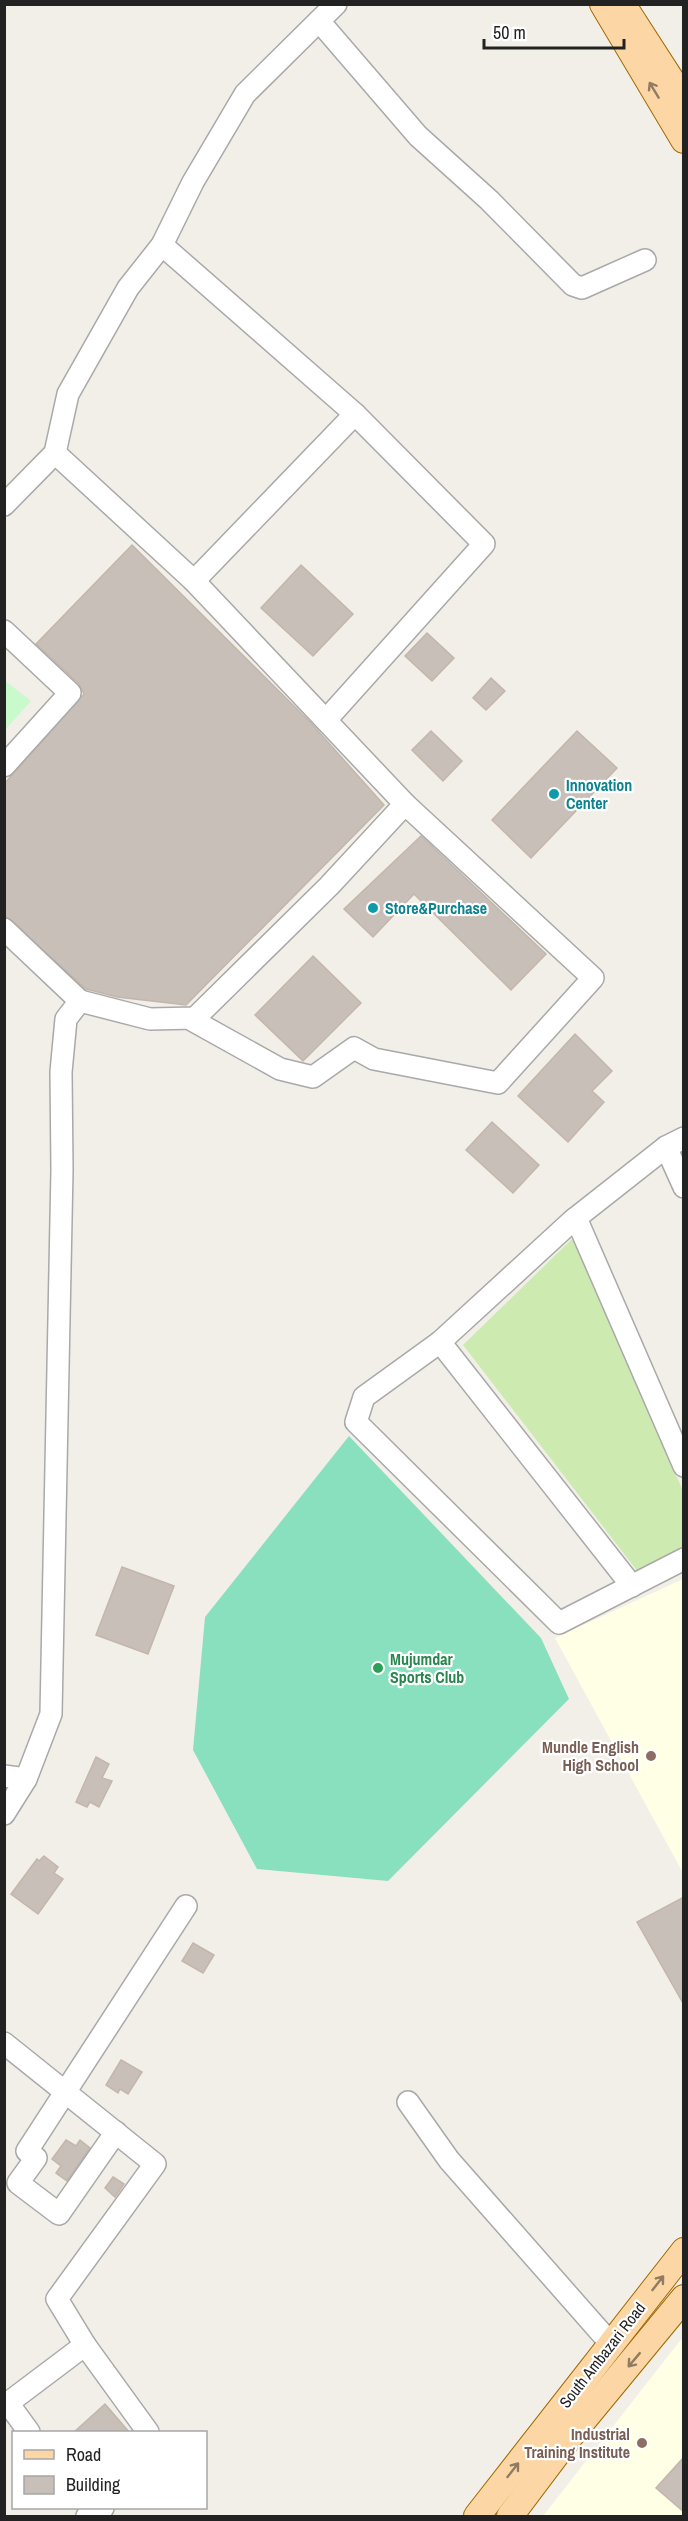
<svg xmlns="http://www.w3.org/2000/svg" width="688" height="2521" font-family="'Archivo Narrow',sans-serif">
  <rect width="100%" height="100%" fill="#f2efe9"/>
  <g fill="#ffffe5">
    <polygon points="683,1579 683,1873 555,1638"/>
    <polygon points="683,2337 683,2516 543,2516 657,2370"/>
  </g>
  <polygon fill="#cdebb0" points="574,1237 683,1491 683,1548 638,1572 463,1345"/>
  <polygon fill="#c8facc" points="4,680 31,701 5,730 4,730"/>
  <polygon fill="#88e0be" points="349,1436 541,1638 569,1699 388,1881 257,1869 193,1750 205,1617"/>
  <g fill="#c7bfb8" stroke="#c4b6ab" stroke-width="1.5">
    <polygon points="132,545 310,722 384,805 186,1005 117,997 86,989 4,915 4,784 84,694 79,684 36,644"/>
    <polygon points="301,565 353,614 313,656 261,608"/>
    <polygon points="427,633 454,658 432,681 405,656"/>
    <polygon points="491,678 505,691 486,710 473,698"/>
    <polygon points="431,731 462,761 443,781 412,750"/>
    <polygon points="577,731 617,768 531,858 492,820"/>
    <polygon points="421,836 546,954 511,990 414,894 373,937 344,909"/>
    <polygon points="313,956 361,1003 303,1061 255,1015"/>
    <polygon points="575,1034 612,1071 592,1091 604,1102 568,1142 518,1096"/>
    <polygon points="492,1122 539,1165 513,1193 466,1150"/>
    <polygon points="122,1567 174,1586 148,1654 96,1635"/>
    <polygon points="96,1757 109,1764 102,1778 112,1781 99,1807 90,1802 87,1807 76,1802"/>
    <polygon points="44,1856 58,1867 54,1873 63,1879 38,1914 11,1894 37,1859 39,1861"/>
    <polygon points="684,1897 684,2005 637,1922"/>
    <polygon points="193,1943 214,1955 203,1973 182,1961"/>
    <polygon points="121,2060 142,2072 128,2094 120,2089 118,2093 106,2085"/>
    <polygon points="66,2140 76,2146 80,2140 90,2148 67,2181 56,2173 61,2166 52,2159"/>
    <polygon points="113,2177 124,2184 115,2197 105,2188"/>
    <polygon points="105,2404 130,2433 73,2433"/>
    <polygon points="684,2457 684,2512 656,2488"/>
  </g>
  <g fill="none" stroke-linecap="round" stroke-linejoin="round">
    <defs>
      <g id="minor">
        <polyline points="319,21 418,136 489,200 573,285 582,288 645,260"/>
        <polyline points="162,245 355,414 194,581"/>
        <polyline points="4,505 55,453 68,394 128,288 162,245 193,182 245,94 336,4"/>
        <polyline points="4,631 70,693 4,766"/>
        <polyline points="326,720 484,544 355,414"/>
        <polyline points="4,929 80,1001"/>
        <polyline points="192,1020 280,1069 313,1077 354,1048 374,1059 498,1083 593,978 405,804"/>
        <polyline points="684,1138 666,1147 572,1221 440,1342 364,1397 356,1422 559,1623 684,1559"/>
        <polyline points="666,1147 684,1187"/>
        <polyline points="576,1218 684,1466"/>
        <polyline points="440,1342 632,1586"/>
        <polyline points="4,1776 26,1779 51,1714 62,1170 61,1072 66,1019 80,1001 150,1019 195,1018 329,886 405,804 194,581 55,453"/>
        <polyline points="4,1814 26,1779"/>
        <polyline points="4,2043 155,2164 57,2299 85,2345"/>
        <polyline points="408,2102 449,2160 611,2344"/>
        <polyline points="116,2132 59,2214 18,2183 36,2158 27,2151 186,1906"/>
        <polyline points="29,2432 8,2403 85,2345 148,2432"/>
        <polyline points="87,2516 103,2508"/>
      </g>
      <g id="major">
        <polyline points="603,4 684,140"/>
        <polyline points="626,10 684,100"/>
        <polyline points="477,2516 684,2251"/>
        <polyline points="510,2516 571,2435 684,2298"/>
      </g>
    </defs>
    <use href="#minor" stroke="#a9a9a9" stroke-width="24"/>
    <use href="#major" stroke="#a06b00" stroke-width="28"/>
    <use href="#minor" stroke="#fff" stroke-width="21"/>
    <use href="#major" stroke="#fcd6a4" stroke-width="26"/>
  </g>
  <defs><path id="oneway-shaft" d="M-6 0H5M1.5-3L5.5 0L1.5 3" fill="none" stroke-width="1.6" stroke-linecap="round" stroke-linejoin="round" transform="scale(1.5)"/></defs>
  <g stroke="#8f7c63">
    <use href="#oneway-shaft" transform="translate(654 90) rotate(-121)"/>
    <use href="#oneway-shaft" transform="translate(658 2283) rotate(-52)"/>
    <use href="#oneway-shaft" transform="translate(634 2360) rotate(130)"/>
    <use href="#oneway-shaft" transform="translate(513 2470) rotate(-52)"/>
  </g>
  <g fill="#0f9aa8" stroke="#fff" stroke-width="2">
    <circle cx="554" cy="794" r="6"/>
    <circle cx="373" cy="908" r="6"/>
  </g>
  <circle fill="#2e9e5b" stroke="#fff" stroke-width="2" cx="378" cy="1668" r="6"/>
  <g fill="#8d6e63" stroke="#fff" stroke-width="2">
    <circle cx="651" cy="1756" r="6"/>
    <circle cx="642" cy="2443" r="6"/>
  </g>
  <g text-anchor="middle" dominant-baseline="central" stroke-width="4.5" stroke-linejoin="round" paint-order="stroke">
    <g font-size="16" font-weight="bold" fill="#0d838f" stroke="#fff" text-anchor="start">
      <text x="566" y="785">Innovation<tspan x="566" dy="18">Center</tspan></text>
      <text x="385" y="908">Store&amp;Purchase</text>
    </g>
    <g font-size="16" font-weight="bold" fill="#27864d" stroke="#fff" text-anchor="start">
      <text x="390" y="1659">Mujumdar<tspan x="390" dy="18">Sports Club</tspan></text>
    </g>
    <g font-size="16" font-weight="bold" fill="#785e54" stroke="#fff" text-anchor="end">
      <text x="639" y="1747">Mundle English<tspan x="639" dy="18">High School</tspan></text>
      <text x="630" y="2434">Industrial<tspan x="630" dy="18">Training Institute</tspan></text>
    </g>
    <g font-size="16" fill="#222" stroke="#fff">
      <text transform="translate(602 2355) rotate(-52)">South Ambazari Road</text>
    </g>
  </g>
  <rect width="688" height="2521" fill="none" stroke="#222222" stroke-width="12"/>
  <rect x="12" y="2431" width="195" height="78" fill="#ffffff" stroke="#a7a7a7" stroke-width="1.5"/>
  <rect x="24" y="2450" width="30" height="9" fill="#fcd6a4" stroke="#a7a7a7" stroke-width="1.5"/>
  <text x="66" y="2461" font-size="18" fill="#222222">Road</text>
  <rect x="24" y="2476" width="30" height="18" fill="#c7bfb8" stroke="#a7a7a7" stroke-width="1.5"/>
  <text x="66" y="2491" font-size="18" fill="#222222">Building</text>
  <path d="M484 39v9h140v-9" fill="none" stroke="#222222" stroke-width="3"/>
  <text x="493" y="39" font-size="18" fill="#222222" stroke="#ffffff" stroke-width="4.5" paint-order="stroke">50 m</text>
</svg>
